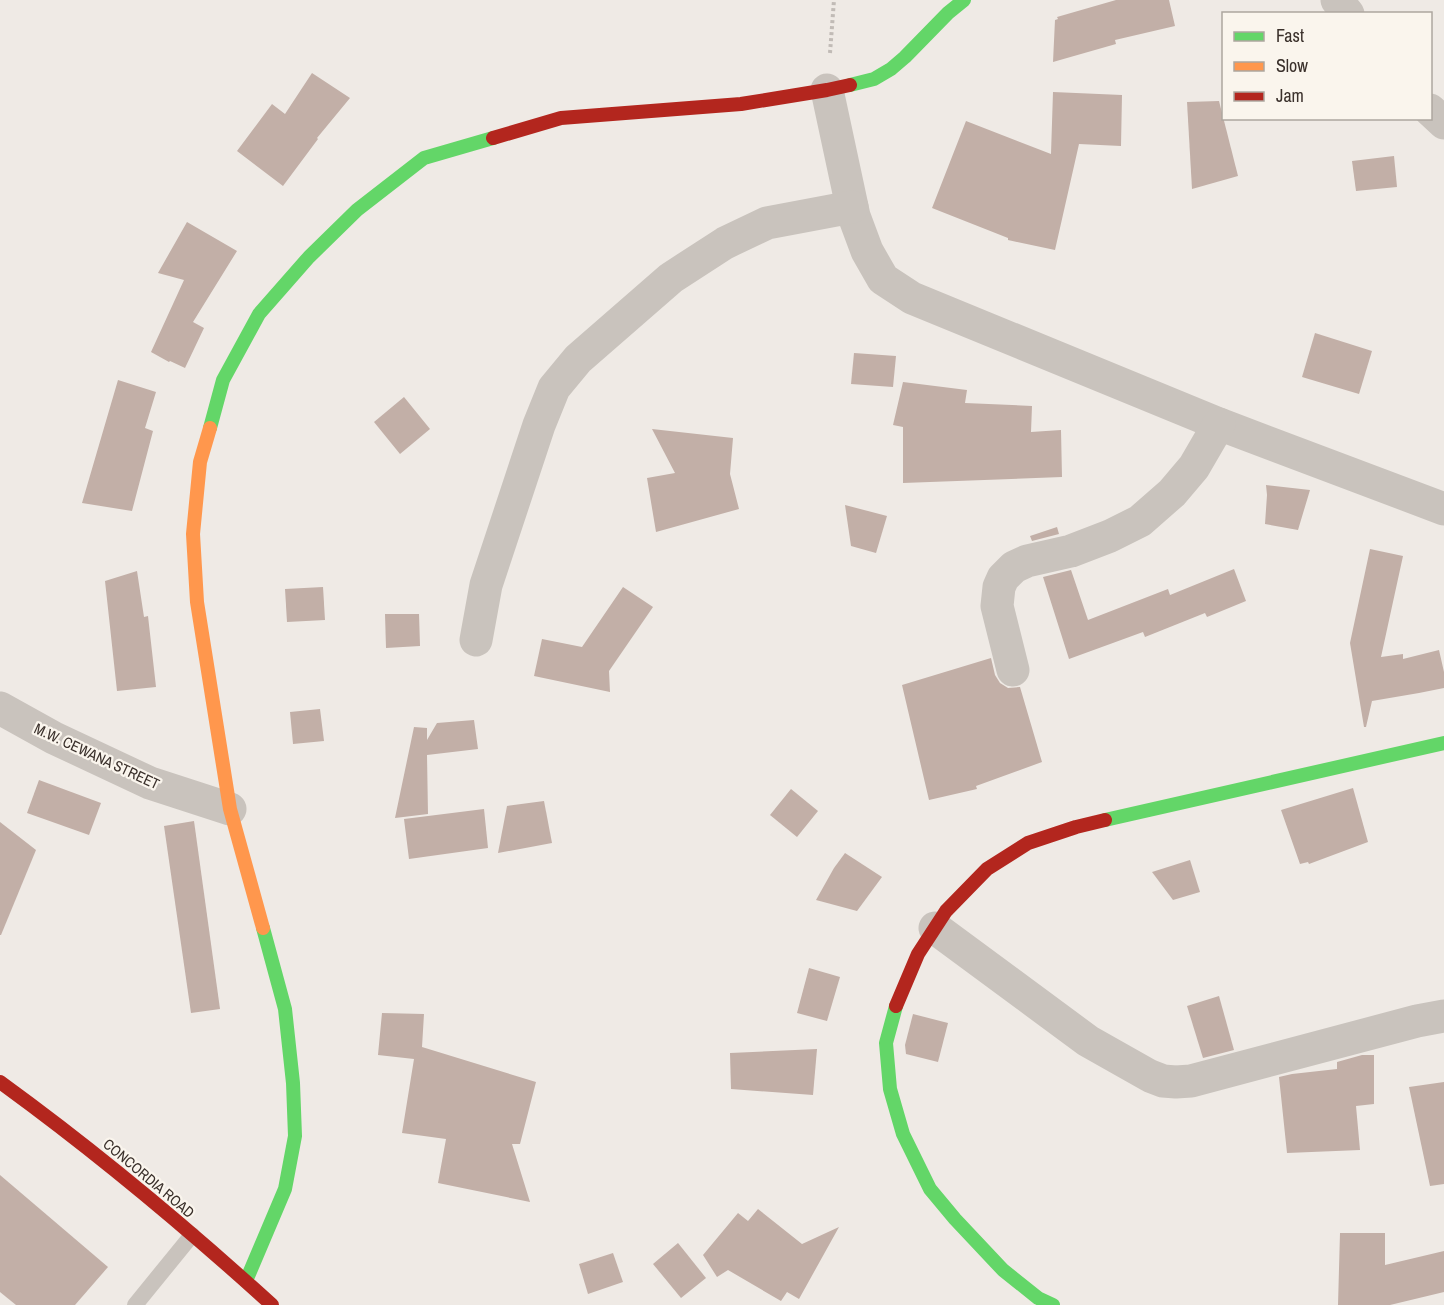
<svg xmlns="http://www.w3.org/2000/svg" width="1444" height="1305" font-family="'Archivo Narrow',sans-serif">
  <rect width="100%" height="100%" fill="#efeae5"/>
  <g fill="#c2afa7">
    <polygon points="1116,0 1169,0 1175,26 1115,40 1116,44 1053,62 1055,20 1058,19 1057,17"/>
    <polygon points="312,73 350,98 317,138 318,139 283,186 237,151 272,104 285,114"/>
    <polygon points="1053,92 1122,95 1121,146 1079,144 1055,250 1008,240 1008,238 932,208 966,121 1051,154"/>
    <polygon points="1219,101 1238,176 1192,189 1187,102"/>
    <polygon points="1394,156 1397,187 1356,191 1352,161"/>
    <polygon points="187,222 237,251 193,322 204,328 185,368 170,361 169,362 151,352 184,280 158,273"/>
    <polygon points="1315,333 1372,351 1359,394 1302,377"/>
    <polygon points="854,353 896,356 893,387 851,384"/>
    <polygon points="118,380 156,392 145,428 153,431 132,511 82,503"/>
    <polygon points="903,382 967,390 965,403 1032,406 1031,432 1061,430 1062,477 903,483 903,427 893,425"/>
    <polygon points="404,397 430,429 400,454 374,422"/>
    <polygon points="652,429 733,438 730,474 739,509 656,532 647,478 675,473"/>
    <polygon points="1266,485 1310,490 1298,530 1265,524 1267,495"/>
    <polygon points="845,505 887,516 876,553 851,546"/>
    <polygon points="1057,527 1059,534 1032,541 1030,536"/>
    <polygon points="1370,549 1403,556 1381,657 1403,654 1403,659 1439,650 1444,672 1444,688 1419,693 1372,701 1366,727 1364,727 1350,643"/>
    <polygon points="1234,569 1246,601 1207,617 1205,613 1145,637 1143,632 1069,659 1043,577 1071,570 1088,620 1168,589 1170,595"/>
    <polygon points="137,571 144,617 148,616 156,687 117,691 105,581"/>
    <polygon points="323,587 325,620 287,622 285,589"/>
    <polygon points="623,587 653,607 609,671 610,692 534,676 542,639 582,647"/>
    <polygon points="385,614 419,614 420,646 386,648"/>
    <polygon points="991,658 995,675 1000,683 1008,688 1020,687 1042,762 976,786 977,789 929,800 902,685"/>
    <polygon points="320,709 324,741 293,744 290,712"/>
    <polygon points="474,720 478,749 427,755 428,814 395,818 414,727 427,728 427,740 437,723"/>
    <polygon points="39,780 101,803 89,835 27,813"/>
    <polygon points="1353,788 1368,842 1309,864 1308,862 1300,864 1281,810"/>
    <polygon points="791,789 818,811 797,837 770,815"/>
    <polygon points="544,801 552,843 498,853 507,806"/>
    <polygon points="484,809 488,848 409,859 404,819"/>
    <polygon points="194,821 220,1009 191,1013 164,826"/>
    <polygon points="0,822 36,850 1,935 0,935"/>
    <polygon points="845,853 882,877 857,911 816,900 834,868"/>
    <polygon points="1190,860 1200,892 1173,900 1152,872"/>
    <polygon points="809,968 840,977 827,1021 797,1013"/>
    <polygon points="1219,996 1234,1050 1203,1058 1187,1006"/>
    <polygon points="382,1013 424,1014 422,1047 536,1082 520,1144 512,1144 530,1202 438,1183 446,1139 402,1133 414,1059 378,1055"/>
    <polygon points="913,1014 948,1023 938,1062 906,1054 905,1045"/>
    <polygon points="817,1049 813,1095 731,1089 730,1053"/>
    <polygon points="1362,1055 1374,1055 1374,1104 1356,1106 1360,1150 1287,1153 1279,1077 1292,1074 1337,1069 1337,1062"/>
    <polygon points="1444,1082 1444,1184 1430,1186 1409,1087"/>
    <polygon points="0,1175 108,1267 75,1305 16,1305 0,1292"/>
    <polygon points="758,1209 802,1244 839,1227 799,1299 787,1292 781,1301 728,1270 717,1277 703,1255 738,1213 748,1221"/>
    <polygon points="1340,1233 1385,1233 1385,1265 1444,1251 1444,1292 1390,1305 1338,1305"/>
    <polygon points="678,1243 706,1278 681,1298 653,1264"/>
    <polygon points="613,1253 623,1282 588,1294 579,1264"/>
  </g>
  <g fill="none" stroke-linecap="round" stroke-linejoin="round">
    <polyline stroke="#c1bbb6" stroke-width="4" stroke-dasharray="3 3" stroke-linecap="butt" points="830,53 834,0"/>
    <polyline stroke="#c9c3bd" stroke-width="16" points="135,1305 192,1235"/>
    <g stroke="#c9c3bd" stroke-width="33">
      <polyline points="1337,0 1348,14"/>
      <polyline points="827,90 854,216 867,251 883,279 912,298 1219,424 1444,509"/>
      <polyline points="1430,110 1444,123"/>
      <polyline points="476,640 486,585 539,425 554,388 578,359 671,278 725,243 767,223 852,207"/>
      <polyline points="1013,670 997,606 999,587 1003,578 1014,567 1027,561 1071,551 1110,536 1140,521 1172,493 1194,467 1219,424"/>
      <polyline points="0,708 54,738 150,783 230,809"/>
      <polyline points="935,928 1088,1041 1150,1076 1163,1081 1176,1082 1191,1081 1417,1021 1444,1016"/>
    </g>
    <g stroke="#63d668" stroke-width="14">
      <polyline points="850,85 874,79 891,69 905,57 948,13 964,0"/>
      <polyline points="210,428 223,380 259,314 309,257 357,210 424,158 493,138"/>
      <polyline points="1105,820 1444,743"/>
      <polyline points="896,1006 886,1043 890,1089 903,1134 930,1189 955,1219 1003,1270 1038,1298 1053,1305"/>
      <polyline points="246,1281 285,1189 295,1136 293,1083 285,1009 263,928"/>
    </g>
    <polyline stroke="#ff974d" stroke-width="14" points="210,428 200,462 193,534 197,602 230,809 263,928"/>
    <g stroke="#b3261e" stroke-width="14">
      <polyline points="493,138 561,118 741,104 827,90 850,85"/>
      <polyline points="896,1006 918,954 946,911 987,869 1028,843 1076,827 1105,820"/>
      <path d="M0 1082C95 1151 185 1226 272 1305"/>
    </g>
  </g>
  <g text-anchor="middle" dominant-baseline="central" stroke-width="4.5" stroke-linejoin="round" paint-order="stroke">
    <g font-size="15" fill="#3a302b" stroke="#faf5ed">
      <text transform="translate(97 756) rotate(25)">M.W. CEWANA STREET</text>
      <text transform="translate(149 1178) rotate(40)">CONCORDIA ROAD</text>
    </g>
  </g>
  <rect x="1222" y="12" width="210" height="108" fill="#faf5ed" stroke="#ada69f" stroke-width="1.5"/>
  <rect x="1234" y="32" width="30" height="9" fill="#63d668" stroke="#ada69f" stroke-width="1.5"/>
  <text x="1276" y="42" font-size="18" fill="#3a302b">Fast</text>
  <rect x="1234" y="62" width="30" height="9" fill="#ff974d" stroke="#ada69f" stroke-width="1.5"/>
  <text x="1276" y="72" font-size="18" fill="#3a302b">Slow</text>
  <rect x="1234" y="92" width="30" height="9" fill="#b3261e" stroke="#ada69f" stroke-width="1.5"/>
  <text x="1276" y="102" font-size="18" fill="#3a302b">Jam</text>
</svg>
